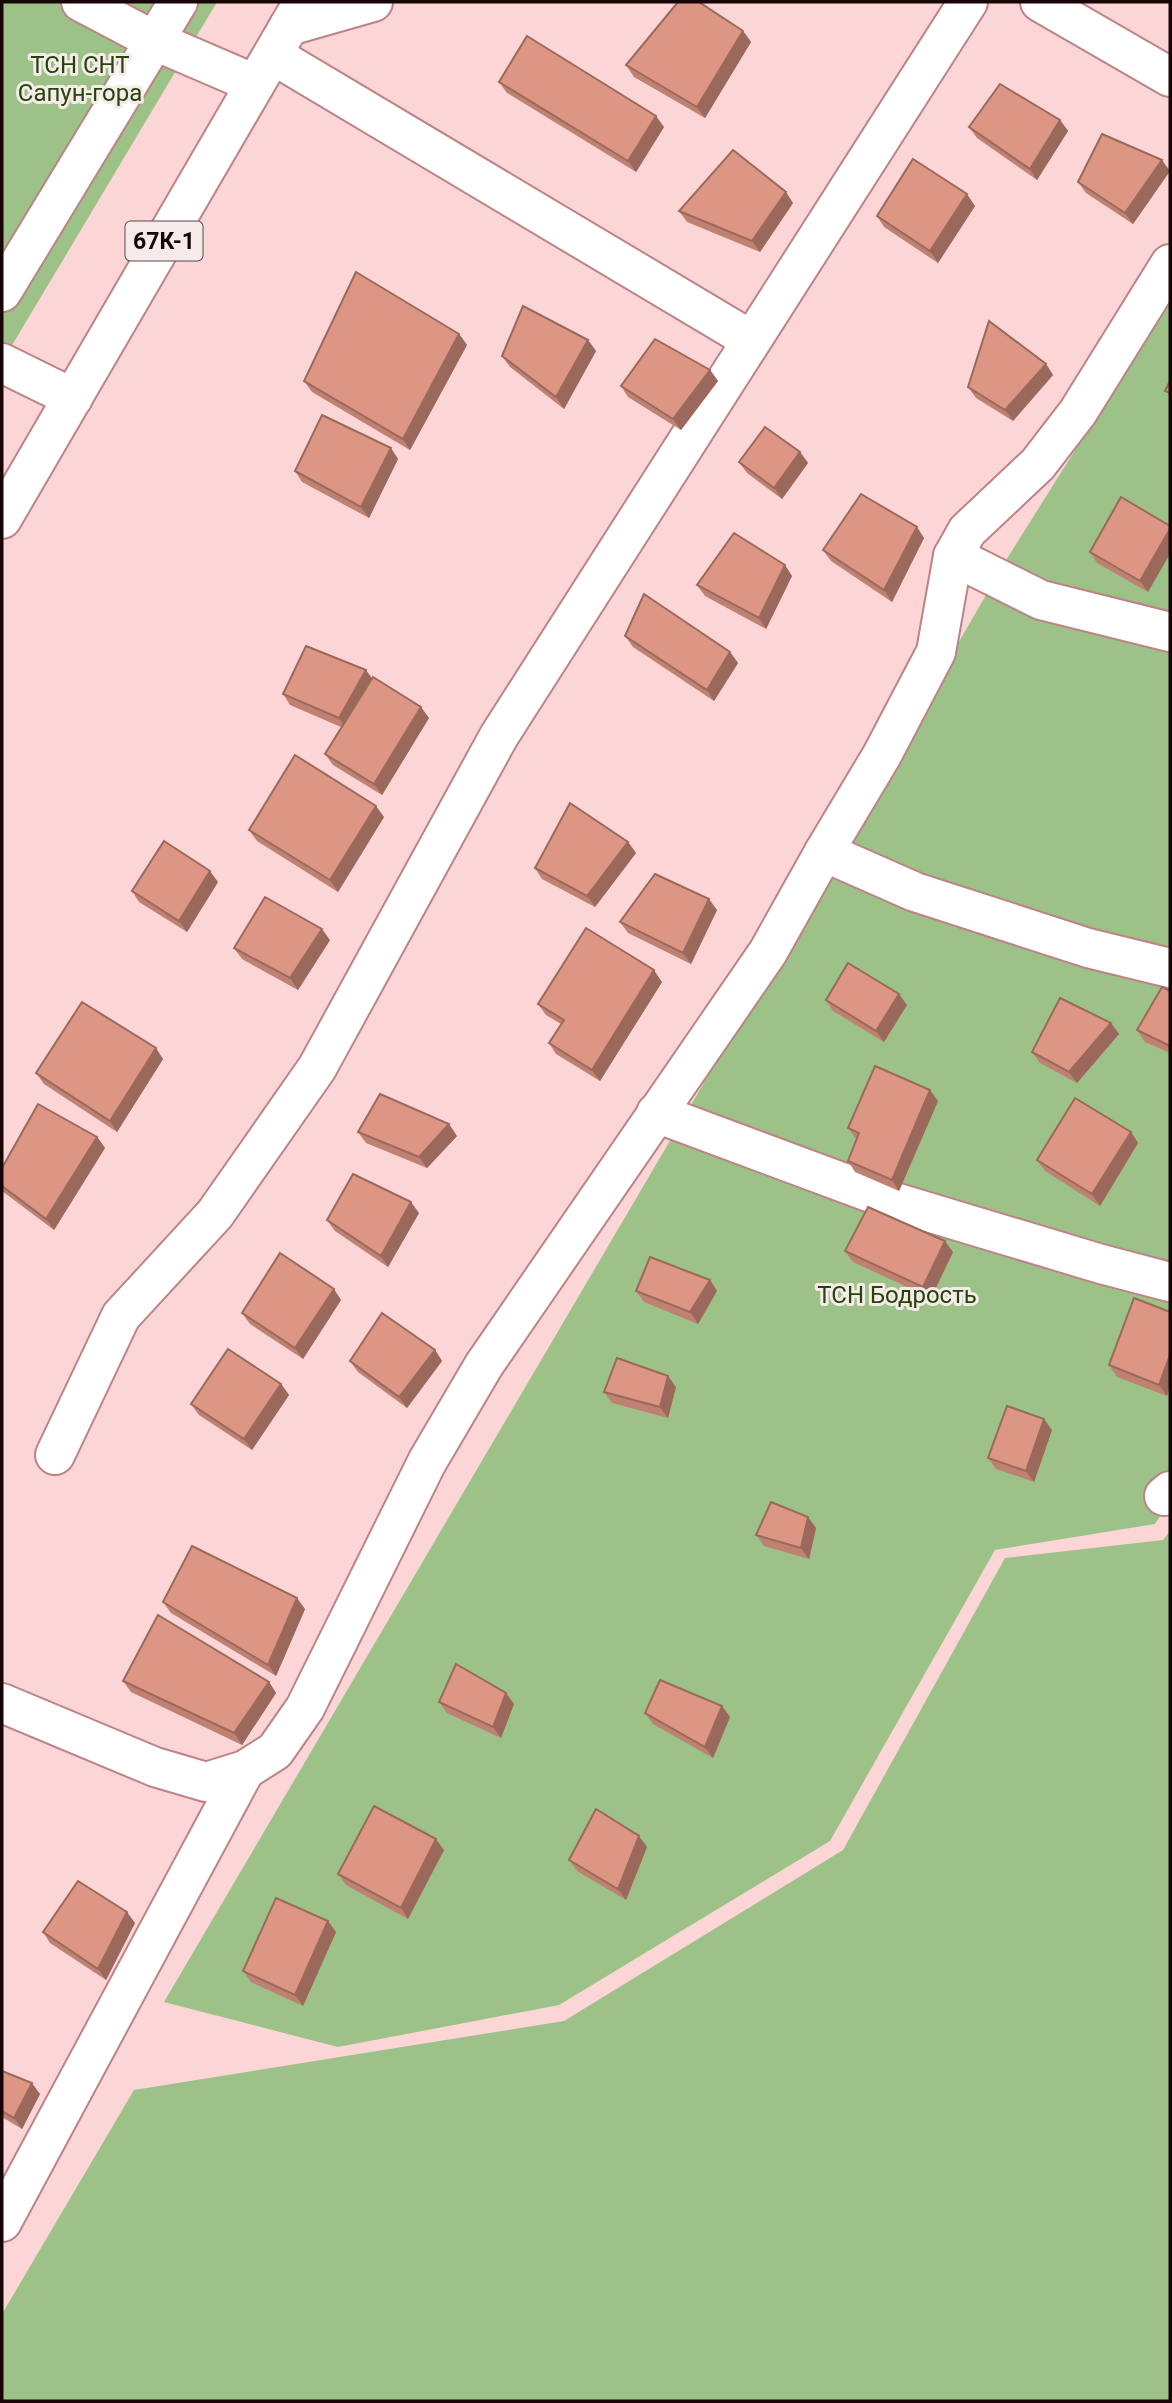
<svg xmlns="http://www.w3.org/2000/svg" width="1172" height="2403" font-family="Roboto,sans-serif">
  <rect width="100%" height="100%" fill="#fcd5d7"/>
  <g fill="#9cc288">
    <polygon points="2,2 217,2 2,362"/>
    <polygon points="1170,299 1170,1502 1155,1524 995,1550 830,1841 559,2005 338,2047 164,2002 691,1105 1008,557"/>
    <polygon points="1170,1531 1170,2401 2,2401 2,2314 134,2090 564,2021 843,1850 1005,1558 1163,1540"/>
  </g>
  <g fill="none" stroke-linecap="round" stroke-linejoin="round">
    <defs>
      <g id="minor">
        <polyline points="81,2 155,41 255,84"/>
        <polyline points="1040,2 1170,77"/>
        <polyline points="289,26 373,2"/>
        <polyline points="273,55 751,340"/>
        <polyline points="2,292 178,2"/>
        <polyline points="2,363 73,398"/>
        <polyline points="953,556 1041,600 1170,632"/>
        <polyline points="824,852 915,892 1088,948 1170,968"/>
        <polyline points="656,1113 898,1203 1101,1264 1170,1282"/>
        <polyline points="55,1455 121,1316 215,1214 317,1068 499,736 968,2"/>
        <polyline points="1164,1496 1170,1491"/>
        <polyline points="2,1703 155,1767 206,1782 245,1770 275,1751 305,1708 427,1462 484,1365 768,952 824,852 882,755 936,652 953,556 967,531 1038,464 1078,412 1170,264"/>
        <polyline points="2,2222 245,1770"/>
      </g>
      <polyline id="major" points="2,519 303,2"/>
    </defs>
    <use href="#minor" stroke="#bd8386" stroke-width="42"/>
    <use href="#major" stroke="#bd8386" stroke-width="42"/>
    <use href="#minor" stroke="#fff" stroke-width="38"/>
    <use href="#major" stroke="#fff" stroke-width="38"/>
  </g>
  <g fill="#bf8172">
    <polygon points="743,31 751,42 705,118 634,77 626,65"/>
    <polygon points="499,82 664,127 636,172 507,93"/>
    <polygon points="1060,120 1068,131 1037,180 977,138 969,127"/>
    <polygon points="1170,171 1133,224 1086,193 1078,182"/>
    <polygon points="793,203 760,252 687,222 679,211"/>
    <polygon points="975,206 938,263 884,227 877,216"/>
    <polygon points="459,334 467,345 410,450 312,392 304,381"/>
    <polygon points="588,340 596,351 564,409 510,367 502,356"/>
    <polygon points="1046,364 1053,375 1013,421 976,398 968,387"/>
    <polygon points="710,370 718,381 681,430 628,397 621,386"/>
    <polygon points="800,452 808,463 782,499 747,473 739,462"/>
    <polygon points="398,459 369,518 302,482 295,471"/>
    <polygon points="1121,497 1148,592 1097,563 1090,552"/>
    <polygon points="924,538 892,602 831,561 823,550"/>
    <polygon points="792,576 766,629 705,596 697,585"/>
    <polygon points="625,636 730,652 738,663 714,701 633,647"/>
    <polygon points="372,678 429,718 382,795 333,765 325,754 341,727 290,705 283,694"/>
    <polygon points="384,817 338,892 257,841 249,830"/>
    <polygon points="628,842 636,853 595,907 542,879 535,868"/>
    <polygon points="218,882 187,932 139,902 132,891"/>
    <polygon points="717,910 691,964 628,933 620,922"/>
    <polygon points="330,940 298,990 242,959 234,948"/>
    <polygon points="662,982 600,1081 556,1054 549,1043 561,1024 546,1015 538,1004"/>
    <polygon points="1170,991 1170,1053 1145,1042 1137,1030"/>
    <polygon points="826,1000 907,1005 884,1042 833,1011"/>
    <polygon points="1111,1023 1119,1034 1077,1083 1040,1063 1032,1052"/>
    <polygon points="163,1059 117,1132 44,1084 36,1073"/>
    <polygon points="938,1101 899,1191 855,1172 848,1161 856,1139 848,1128"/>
    <polygon points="358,1132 457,1136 427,1168 366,1143"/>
    <polygon points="1131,1132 1138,1143 1100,1206 1045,1171 1037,1160"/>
    <polygon points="97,1137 105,1148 54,1230 2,1191 2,1168"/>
    <polygon points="419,1213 388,1267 335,1231 327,1220"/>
    <polygon points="845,1251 953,1252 931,1298 853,1262"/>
    <polygon points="710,1280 717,1291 698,1324 644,1302 636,1291"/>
    <polygon points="341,1300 303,1359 250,1324 242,1313"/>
    <polygon points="1170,1312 1167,1396 1117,1377 1109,1365"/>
    <polygon points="435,1350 442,1361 407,1408 358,1372 350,1361"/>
    <polygon points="281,1384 289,1395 252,1450 199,1415 191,1404"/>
    <polygon points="676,1387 668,1418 612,1403 604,1392"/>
    <polygon points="1052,1430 1034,1482 996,1469 988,1458"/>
    <polygon points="808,1517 816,1528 809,1559 764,1546 756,1535"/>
    <polygon points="163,1602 305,1609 276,1676 171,1613"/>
    <polygon points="123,1681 269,1682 276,1693 242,1745 131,1692"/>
    <polygon points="506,1693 514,1704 501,1738 447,1713 439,1702"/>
    <polygon points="722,1706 730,1717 713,1758 653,1724 645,1713"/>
    <polygon points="647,1847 626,1900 577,1871 569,1860"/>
    <polygon points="444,1850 408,1919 346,1885 338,1874"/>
    <polygon points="328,1921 336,1932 303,2006 251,1982 243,1971"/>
    <polygon points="135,1923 106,1980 50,1943 43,1932"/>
    <polygon points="2,2071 40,2094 22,2129 2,2117"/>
  </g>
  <g fill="#9b695c">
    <polygon points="743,31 751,42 705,118 697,107"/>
    <polygon points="656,116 664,127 636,172 628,161"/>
    <polygon points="1060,120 1068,131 1037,180 1030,169"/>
    <polygon points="1162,160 1170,171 1133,224 1125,213"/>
    <polygon points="786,192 793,203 760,252 752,241"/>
    <polygon points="967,194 975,206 938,263 930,251"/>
    <polygon points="459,334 467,345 410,450 403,439"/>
    <polygon points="588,340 596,351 564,409 556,397"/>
    <polygon points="1046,364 1053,375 1013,421 1005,410"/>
    <polygon points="710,370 718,381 681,430 673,419"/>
    <polygon points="391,448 398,459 369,518 361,507"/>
    <polygon points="800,452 808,463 782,499 774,488"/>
    <polygon points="917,527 924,538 892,602 884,590"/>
    <polygon points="1170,529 1170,554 1148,592 1140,581"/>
    <polygon points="785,565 792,576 766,629 759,618"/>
    <polygon points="730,652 738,663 714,701 707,690"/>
    <polygon points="366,670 374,681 347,730 339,718"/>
    <polygon points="421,707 429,718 382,795 374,784"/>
    <polygon points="376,806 384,817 338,892 330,880"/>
    <polygon points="628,842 636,853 595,907 587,896"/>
    <polygon points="210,871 218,882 187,932 179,921"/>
    <polygon points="709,899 717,910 691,964 683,953"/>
    <polygon points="322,929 330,940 298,990 290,978"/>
    <polygon points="654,970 662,982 600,1081 592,1070"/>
    <polygon points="899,994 907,1005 884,1042 876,1031"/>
    <polygon points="1111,1023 1119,1034 1077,1083 1069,1072"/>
    <polygon points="156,1048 163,1059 117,1132 110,1121"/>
    <polygon points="930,1090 938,1101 899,1191 892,1180"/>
    <polygon points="449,1124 457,1136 427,1168 419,1157"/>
    <polygon points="1131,1132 1138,1143 1100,1206 1092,1194"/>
    <polygon points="97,1137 105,1148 54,1230 46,1219"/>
    <polygon points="411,1202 419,1213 388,1267 381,1256"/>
    <polygon points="945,1241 953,1252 931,1298 923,1287"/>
    <polygon points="710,1280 717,1291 698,1324 690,1312"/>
    <polygon points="334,1289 341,1300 303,1359 295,1348"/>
    <polygon points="435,1350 442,1361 407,1408 399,1397"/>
    <polygon points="1170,1355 1170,1387 1167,1396 1159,1385"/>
    <polygon points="668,1376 676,1387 668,1418 660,1407"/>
    <polygon points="281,1384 289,1395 252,1450 244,1439"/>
    <polygon points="1044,1419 1052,1430 1034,1482 1026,1471"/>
    <polygon points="808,1517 816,1528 809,1559 801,1548"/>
    <polygon points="297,1598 305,1609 276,1676 268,1665"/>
    <polygon points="269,1682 276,1693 242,1745 234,1733"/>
    <polygon points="506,1693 514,1704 501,1738 493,1727"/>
    <polygon points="722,1706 730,1717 713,1758 705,1747"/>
    <polygon points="639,1836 647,1847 626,1900 618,1889"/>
    <polygon points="436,1839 444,1850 408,1919 401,1908"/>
    <polygon points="127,1912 135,1923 106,1980 98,1969"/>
    <polygon points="328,1921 336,1932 303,2006 295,1995"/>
    <polygon points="32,2083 40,2094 22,2129 14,2118"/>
  </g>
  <g fill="#de9684" stroke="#9b695c" stroke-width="2">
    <polygon points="678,2 699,2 743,31 697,107 626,65"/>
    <polygon points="527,36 656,116 628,161 499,82"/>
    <polygon points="1000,84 1060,120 1030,169 969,127"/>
    <polygon points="1102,134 1162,160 1125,213 1078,182"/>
    <polygon points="733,150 786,192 752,241 679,211"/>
    <polygon points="913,159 967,194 930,251 877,216"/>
    <polygon points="356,272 459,334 403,439 304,381"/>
    <polygon points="523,306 588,340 556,397 502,356"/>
    <polygon points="989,321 1046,364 1005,410 968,387"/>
    <polygon points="655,339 710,370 673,419 621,386"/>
    <polygon points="1170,381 1170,393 1165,391"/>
    <polygon points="322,415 391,448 361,507 295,471"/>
    <polygon points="765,427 800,452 774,488 739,462"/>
    <polygon points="861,494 917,527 884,590 823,550"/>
    <polygon points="1121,497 1170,526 1170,529 1140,581 1090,552"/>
    <polygon points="734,533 785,565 759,618 697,585"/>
    <polygon points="644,594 730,652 707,690 625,636"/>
    <polygon points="306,646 366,670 339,718 283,694"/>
    <polygon points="373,677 421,707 374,784 325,754"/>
    <polygon points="295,755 376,806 330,880 249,830"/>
    <polygon points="570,803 628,842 587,896 535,868"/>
    <polygon points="164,841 210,871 179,921 132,891"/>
    <polygon points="655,874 709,899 683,953 620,922"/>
    <polygon points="265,897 322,929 290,978 234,948"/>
    <polygon points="586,928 654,970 592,1070 549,1043 564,1020 538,1004"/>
    <polygon points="848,963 899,994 876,1031 826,1000"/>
    <polygon points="1162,987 1170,991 1170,1046 1137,1030"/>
    <polygon points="1060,998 1111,1023 1069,1072 1032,1052"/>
    <polygon points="82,1002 156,1048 110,1121 36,1073"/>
    <polygon points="875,1066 930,1090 892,1180 848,1161 859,1133 848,1128"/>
    <polygon points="380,1094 449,1124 419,1157 358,1132"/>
    <polygon points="1075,1098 1131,1132 1092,1194 1037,1160"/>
    <polygon points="38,1104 97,1137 46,1219 2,1186 2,1168"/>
    <polygon points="353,1174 411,1202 381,1256 327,1220"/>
    <polygon points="868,1207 945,1241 923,1287 845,1251"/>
    <polygon points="280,1253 334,1289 295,1348 242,1313"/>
    <polygon points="650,1257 710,1280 690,1312 636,1291"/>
    <polygon points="1134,1298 1170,1312 1170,1355 1159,1385 1109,1365"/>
    <polygon points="382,1313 435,1350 399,1397 350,1361"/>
    <polygon points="228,1349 281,1384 244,1439 191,1404"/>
    <polygon points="617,1358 668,1376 660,1407 604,1392"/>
    <polygon points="1007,1406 1044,1419 1026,1471 988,1458"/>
    <polygon points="771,1502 808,1517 801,1548 756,1535"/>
    <polygon points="192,1546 297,1598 268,1665 163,1602"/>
    <polygon points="158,1615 269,1682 234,1733 123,1681"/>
    <polygon points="456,1664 506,1693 493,1727 439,1702"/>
    <polygon points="660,1680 722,1706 705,1747 645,1713"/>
    <polygon points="374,1806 436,1839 401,1908 338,1874"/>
    <polygon points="596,1809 639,1836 618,1889 569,1860"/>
    <polygon points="78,1881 127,1912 98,1969 43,1932"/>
    <polygon points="276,1898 328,1921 295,1995 243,1971"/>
    <polygon points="2,2071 32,2083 14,2118 2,2111"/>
  </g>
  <g text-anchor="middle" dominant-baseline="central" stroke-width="6" stroke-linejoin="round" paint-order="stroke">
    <rect fill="#f7eaea" stroke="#5b4a4b" stroke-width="2" x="125.5" y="221.5" width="77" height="39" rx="5"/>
    <g font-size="23" font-weight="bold" fill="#180507">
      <text x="164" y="241">67К-1</text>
    </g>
    <g font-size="24" fill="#234607" stroke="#f7eaea">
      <text x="80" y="65">ТСН СНТ<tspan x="80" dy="28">Сапун-гора</tspan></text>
      <text x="897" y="1295">ТСН Бодрость</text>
    </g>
  </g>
  <rect width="1172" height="2403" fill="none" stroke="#180507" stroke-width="7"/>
</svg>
